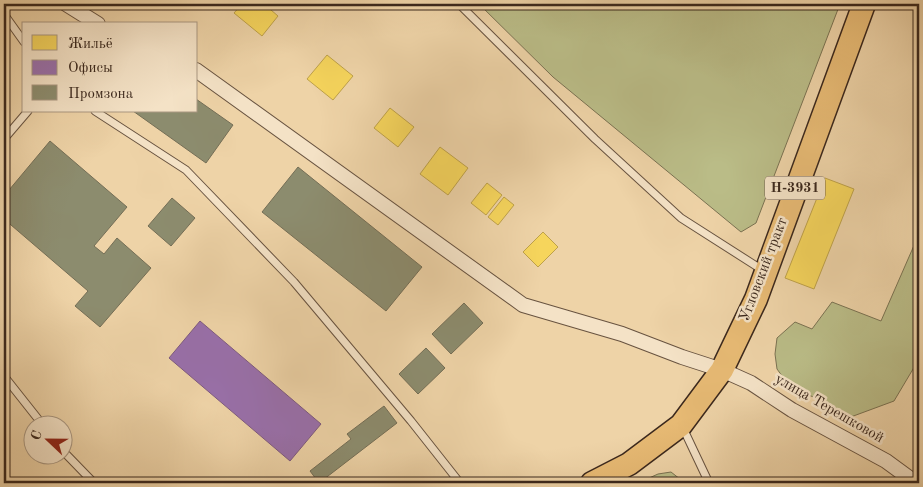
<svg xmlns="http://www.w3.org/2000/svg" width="923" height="487" font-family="'Old Standard TT',serif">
  <rect width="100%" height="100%" fill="#eed3a7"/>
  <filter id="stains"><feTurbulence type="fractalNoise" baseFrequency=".004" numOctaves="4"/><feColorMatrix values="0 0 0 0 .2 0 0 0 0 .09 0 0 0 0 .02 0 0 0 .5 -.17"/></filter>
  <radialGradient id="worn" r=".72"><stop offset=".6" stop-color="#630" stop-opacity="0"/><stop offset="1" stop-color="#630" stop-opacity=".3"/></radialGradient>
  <g fill="#babc87" stroke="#7a7252">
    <polygon points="479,4 840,4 756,223 741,232 553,77"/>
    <polygon points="919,234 919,359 894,401 848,418 818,399 790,387 777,369 775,354 777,338 795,322 812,329 832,302 881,321"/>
    <polygon points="671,472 685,483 638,483 658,474"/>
  </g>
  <g fill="#f6d55c" stroke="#bea149">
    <polygon points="242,4 264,4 278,16 262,36 234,13"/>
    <polygon points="327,55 353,76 333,100 307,79"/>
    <polygon points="390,108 414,127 398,147 374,128"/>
    <polygon points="440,147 468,168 448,195 420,174"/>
    <polygon points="825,178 854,189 814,289 785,278"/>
    <polygon points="487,183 502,195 486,215 471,203"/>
    <polygon points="504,197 514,205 498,225 488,217"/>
    <polygon points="543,232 558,247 538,267 523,252"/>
  </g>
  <polygon fill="#9970ab" stroke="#7d5a80" points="200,321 321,424 290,461 169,358"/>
  <g fill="#8c8c6e" stroke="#746e56">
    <polygon points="196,99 233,125 206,163 133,111 196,111"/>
    <polygon points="50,141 127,207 94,246 104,254 117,238 151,268 100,327 75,306 88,291 4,219 4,196"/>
    <polygon points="298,167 422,267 386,311 262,212"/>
    <polygon points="172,198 195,218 171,246 148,226"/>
    <polygon points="464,303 483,323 451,354 432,334"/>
    <polygon points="426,348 445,368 418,394 399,374"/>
    <polygon points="384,406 397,423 319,483 310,471 351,439 347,434"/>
  </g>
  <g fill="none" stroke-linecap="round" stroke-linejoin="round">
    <defs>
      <g id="service">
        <polyline points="459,4 595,139 681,218 764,271"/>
        <polyline points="4,14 24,42"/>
        <polyline points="95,111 186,170 294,282 411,421 460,483"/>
        <polyline points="4,139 28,111"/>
        <polyline points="4,376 42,424"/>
        <polyline points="683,428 709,483"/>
        <polyline points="62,450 94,483"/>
      </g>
      <g id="minor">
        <polyline points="66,4 98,24"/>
        <polyline points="196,70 523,305 622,334 682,357 722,370 751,383 792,410 886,461 916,483"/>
      </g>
      <polyline id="trunk" points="592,483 629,464 681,425 722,370 756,299 864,4"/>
    </defs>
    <use href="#service" stroke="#685340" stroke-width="9"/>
    <use href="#minor" stroke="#685340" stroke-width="16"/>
    <use href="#trunk" stroke="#3b281d" stroke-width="25"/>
    <use href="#service" stroke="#f4e2c6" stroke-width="7"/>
    <use href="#minor" stroke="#f4e2c6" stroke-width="14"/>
    <use href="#trunk" stroke="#e7ba74" stroke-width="22"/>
  </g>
  <g text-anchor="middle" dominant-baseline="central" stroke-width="5" stroke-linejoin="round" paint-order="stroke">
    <rect fill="#f4e2c6" stroke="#726050" stroke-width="1" x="765" y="176.5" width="60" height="23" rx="4"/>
    <g font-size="14" font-weight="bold" fill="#3b281d">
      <text x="795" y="188">Н-3931</text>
    </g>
    <g font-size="15" fill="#3b281d" stroke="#f4e2c6">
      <text transform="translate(764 270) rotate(-69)">Угловский тракт</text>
      <text transform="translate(829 409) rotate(30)">улица Терешковой</text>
    </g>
  </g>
  <rect width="923" height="487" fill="none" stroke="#eed3a7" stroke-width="20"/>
  <rect x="5" y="5" width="913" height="477" fill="none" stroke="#3b281d" stroke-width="2.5"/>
  <rect x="10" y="10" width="903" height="467" fill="none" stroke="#3b281d"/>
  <rect x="22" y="22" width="175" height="90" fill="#f4e2c6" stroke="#aa9882"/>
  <rect x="32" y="35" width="25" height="15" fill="#f6d55c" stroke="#aa9882"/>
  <text x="68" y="48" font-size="15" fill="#3b281d">Жильё</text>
  <rect x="32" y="60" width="25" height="15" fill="#9970ab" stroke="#aa9882"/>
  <text x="68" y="72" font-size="15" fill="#3b281d">Офисы</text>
  <rect x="32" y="85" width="25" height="15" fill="#8c8c6e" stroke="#aa9882"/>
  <text x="68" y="98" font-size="15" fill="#3b281d">Промзона</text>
  <g transform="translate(48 440) rotate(292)"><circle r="24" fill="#f4e2c6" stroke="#aa9882"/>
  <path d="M0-4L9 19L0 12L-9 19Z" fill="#8f2418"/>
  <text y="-8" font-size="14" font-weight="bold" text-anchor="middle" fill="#3b281d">С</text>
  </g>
  <rect width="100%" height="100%" filter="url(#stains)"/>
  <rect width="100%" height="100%" fill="url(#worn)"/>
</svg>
